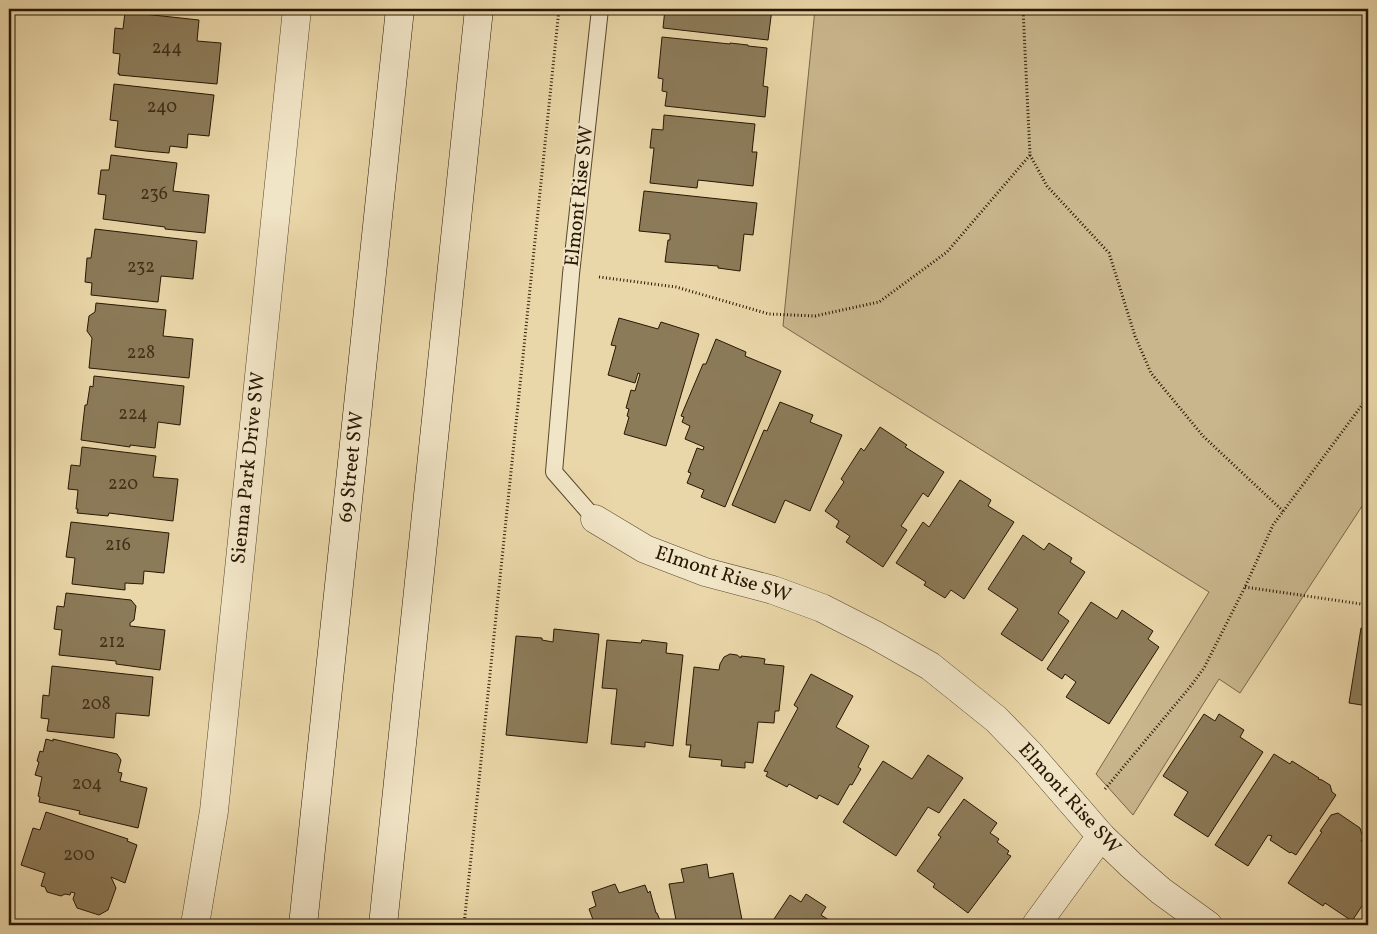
<svg xmlns="http://www.w3.org/2000/svg" width="1377" height="934" font-family="Vollkorn,serif">
  <rect width="100%" height="100%" fill="#ead7a9"/>
  <filter id="stains"><feTurbulence type="fractalNoise" baseFrequency=".004" numOctaves="4"/><feColorMatrix values="0 0 0 0 .2 0 0 0 0 .09 0 0 0 0 .02 0 0 0 .5 -.17"/></filter>
  <radialGradient id="worn" r=".72"><stop offset=".6" stop-color="#630" stop-opacity="0"/><stop offset="1" stop-color="#630" stop-opacity=".3"/></radialGradient>
  <polygon fill="#c9b68d" stroke="#786648" points="815,9 1368,9 1368,497 1240,693 1219,679 1133,815 1096,774 1209,592 783,326"/>
  <g fill="#8c7b59" stroke="#271703">
    <polygon points="153,9 209,9 208,14"/>
    <polygon points="665,9 772,9 768,40 663,28"/>
    <polygon points="125,12 199,20 197,41 221,43 217,84 119,75 120,74 118,74 120,54 113,53 115,28 123,29"/>
    <polygon points="662,37 730,44 730,43 748,45 748,46 767,48 763,86 768,87 765,117 665,106 667,92 662,91 663,79 658,78"/>
    <polygon points="114,84 214,95 209,136 188,134 187,148 170,146 169,153 146,151 115,147 118,121 110,120"/>
    <polygon points="664,115 755,124 752,152 757,152 753,186 698,180 697,188 650,183 654,148 650,148 652,129 663,130"/>
    <polygon points="111,155 177,163 173,191 209,195 205,233 165,229 165,227 103,219 106,195 98,194 101,170 109,170"/>
    <polygon points="644,191 757,203 753,235 744,234 740,271 718,268 718,266 665,262 668,240 670,240 670,234 639,231"/>
    <polygon points="95,229 197,241 193,279 161,276 158,302 91,295 92,283 85,282 87,258 91,258"/>
    <polygon points="96,303 166,310 163,336 193,339 189,378 89,368 92,338 87,331 89,316 95,312"/>
    <polygon points="619,318 658,329 661,322 699,334 666,446 624,434 629,417 627,416 629,409 626,408 631,390 635,391 640,374 638,373 635,383 608,375 616,346 611,345"/>
    <polygon points="716,339 746,352 745,356 781,371 725,507 701,497 704,490 687,483 691,473 688,472 697,448 703,450 704,447 685,439 690,426 682,422 684,417 681,416 703,364 706,364"/>
    <polygon points="94,376 184,386 180,425 158,422 155,448 130,445 130,447 81,440 85,405 87,405 90,386 93,387"/>
    <polygon points="780,402 813,415 810,422 842,435 810,511 785,500 775,523 732,505 764,430 767,431"/>
    <polygon points="880,427 907,445 905,447 944,472 928,497 923,493 901,526 907,530 883,567 846,542 850,536 836,527 839,521 825,511 844,482 841,479 861,448 864,451"/>
    <polygon points="82,447 156,456 153,477 178,479 173,521 109,513 108,516 77,513 78,509 76,509 78,490 68,489 71,465 80,466"/>
    <polygon points="960,480 991,500 988,506 1014,522 964,599 951,590 945,598 924,585 926,582 896,563 923,522 929,527"/>
    <polygon points="71,522 169,533 164,573 144,571 143,584 125,583 125,590 72,584 75,558 66,557"/>
    <polygon points="1023,535 1044,550 1049,543 1072,558 1070,562 1085,572 1058,613 1069,621 1042,661 1001,634 1018,609 988,589"/>
    <polygon points="66,593 131,600 136,606 134,620 130,623 130,626 165,630 160,670 116,664 116,661 59,655 62,630 54,629 57,606 64,607"/>
    <polygon points="1091,602 1117,619 1122,610 1153,631 1148,639 1159,647 1109,724 1066,697 1076,682 1065,674 1062,679 1047,669"/>
    <polygon points="1361,628 1368,629 1368,706 1349,703"/>
    <polygon points="554,629 599,634 587,743 506,735 516,636 542,638 542,640 553,642"/>
    <polygon points="607,640 641,643 642,640 667,643 666,653 683,655 673,746 645,742 645,747 611,744 617,689 602,688"/>
    <polygon points="730,654 737,655 741,658 741,656 760,658 765,659 764,664 784,666 779,711 775,711 774,723 758,722 753,763 745,762 745,768 721,766 722,760 689,757 691,745 686,745 694,667 719,670 720,664 724,657"/>
    <polygon points="52,666 153,677 149,716 116,713 114,738 47,731 49,719 41,718 43,695 49,696"/>
    <polygon points="811,674 853,696 836,727 869,746 858,767 861,769 852,785 850,784 838,805 819,795 817,799 789,784 787,787 766,776 768,772 764,771 798,708 794,705"/>
    <polygon points="1204,714 1215,721 1219,714 1244,730 1240,737 1263,752 1208,837 1174,815 1188,792 1163,776"/>
    <polygon points="46,739 53,741 53,739 117,754 121,760 118,772 122,773 120,781 147,788 138,828 79,814 80,811 39,802 40,797 38,796 42,777 35,775 39,762 37,761 40,751 43,752"/>
    <polygon points="1274,754 1290,764 1292,761 1319,778 1318,779 1322,780 1330,785 1332,792 1336,795 1296,855 1291,852 1290,853 1270,840 1272,836 1268,835 1248,866 1215,845"/>
    <polygon points="928,755 963,778 939,813 928,807 896,856 843,822 883,761 912,779"/>
    <polygon points="964,799 997,823 990,833 999,839 997,842 1009,851 1007,854 1011,856 968,913 933,887 935,884 917,871 941,837 938,835"/>
    <polygon points="46,812 128,839 127,841 137,845 125,883 111,877 116,888 108,910 99,915 77,908 73,899 75,893 71,892 70,895 65,894 61,896 47,892 45,887 41,886 45,873 21,865 33,828 40,830"/>
    <polygon points="1338,813 1360,828 1363,838 1361,841 1368,845 1368,897 1352,921 1325,903 1323,906 1288,883 1322,832 1320,831 1331,815"/>
    <polygon points="707,864 709,878 733,873 743,925 677,925 669,884 684,882 681,869"/>
    <polygon points="615,884 619,893 645,885 648,893 650,891 656,913 657,913 662,925 595,925 589,909 596,906 592,892"/>
    <polygon points="806,894 826,907 821,915 837,925 770,925 790,895 801,902"/>
  </g>
  <g fill="none" stroke-linecap="round" stroke-linejoin="round">
    <defs>
      <polyline id="lane" points="595,519 554,472 571,274 600,9"/>
      <g id="street">
        <polyline points="595,519 645,549 705,572 773,590 822,608 875,635 930,666 996,719 1029,753 1101,836 1131,865 1161,891 1208,925"/>
        <polyline points="194,925 196,919 214,811 297,9"/>
        <polyline points="1036,925 1101,836"/>
      </g>
      <g id="secondary">
        <polyline points="303,925 400,9"/>
        <polyline points="383,925 479,9"/>
      </g>
    </defs>
    <use href="#lane" stroke="#58472c" stroke-width="18"/>
    <use href="#street" stroke="#58472c" stroke-width="29"/>
    <use href="#secondary" stroke="#271703" stroke-width="29"/>
    <g stroke="#271703" stroke-width="3" stroke-dasharray="1 2.5" stroke-linecap="butt">
      <polyline points="1030,155 1047,186 1109,253 1135,336 1151,373 1203,436 1284,512"/>
      <polyline points="599,277 676,287 769,314 815,316 879,302 947,252 1030,155 1023,9"/>
      <polyline points="1245,587 1368,605"/>
      <polyline points="1105,789 1190,687 1204,668 1245,587 1273,525 1368,397"/>
      <polyline points="464,925 559,9"/>
    </g>
    <use href="#lane" stroke="#f1e5c7" stroke-width="16"/>
    <use href="#street" stroke="#f1e5c7" stroke-width="28"/>
    <use href="#secondary" stroke="#f1e5c7" stroke-width="28"/>
  </g>
  <g text-anchor="middle" dominant-baseline="central" stroke-width="4" stroke-linejoin="round" paint-order="stroke">
    <g font-size="18" fill="#403018">
      <text x="167" y="48">244</text>
      <text x="162" y="107">240</text>
      <text x="154" y="194">236</text>
      <text x="141" y="267">232</text>
      <text x="141" y="353">228</text>
      <text x="133" y="414">224</text>
      <text x="123" y="484">220</text>
      <text x="118" y="545">216</text>
      <text x="112" y="642">212</text>
      <text x="96" y="704">208</text>
      <text x="87" y="784">204</text>
      <text x="79" y="855">200</text>
    </g>
    <g font-size="20" fill="#271703" stroke="#f1e5c7">
      <text transform="translate(580 196) rotate(-84)">Elmont Rise SW</text>
      <text transform="translate(352 467) rotate(-84)">69 Street SW</text>
      <text transform="translate(249 468) rotate(-84)">Sienna Park Drive SW</text>
      <text transform="translate(723 575) rotate(18)">Elmont Rise SW</text>
      <text transform="translate(1069 799) rotate(48)">Elmont Rise SW</text>
    </g>
  </g>
  <rect width="1377" height="934" fill="none" stroke="#ead7a9" stroke-width="30"/>
  <rect x="10" y="10" width="1357" height="914" fill="none" stroke="#271703" stroke-width="2.5"/>
  <rect x="15" y="15" width="1347" height="904" fill="none" stroke="#271703"/>
  <rect width="100%" height="100%" filter="url(#stains)"/>
  <rect width="100%" height="100%" fill="url(#worn)"/>
</svg>
